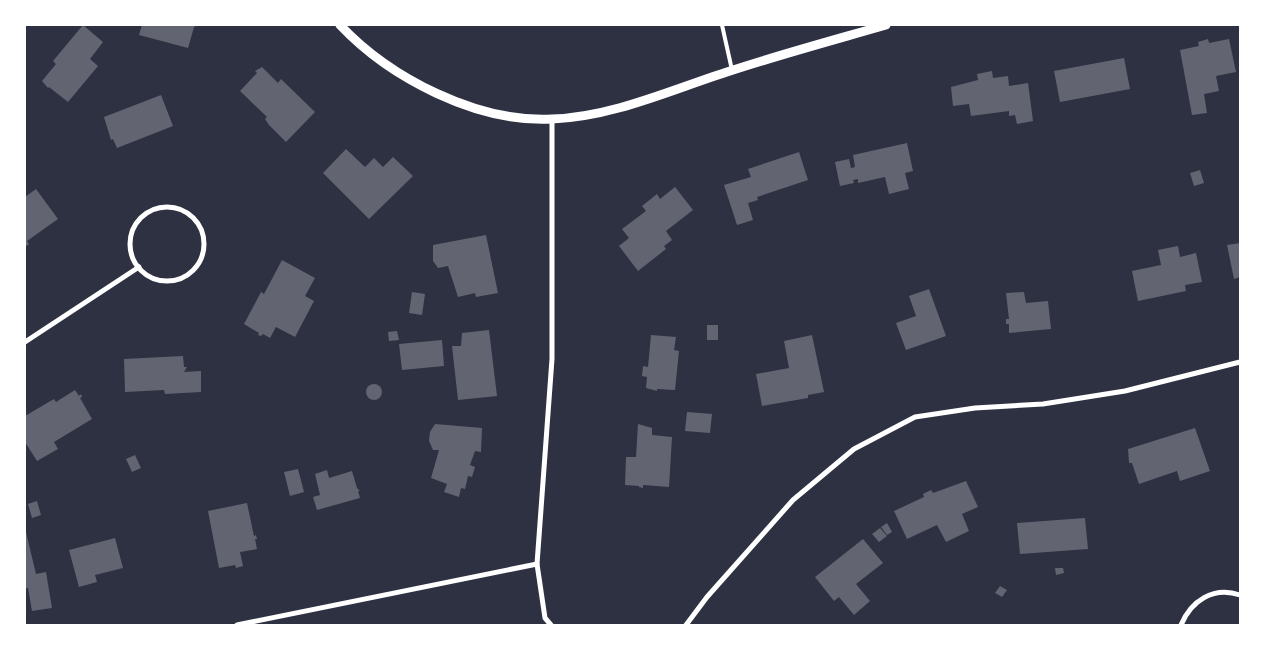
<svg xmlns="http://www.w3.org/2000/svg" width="1265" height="650" font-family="'Archivo Narrow',sans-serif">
  <rect width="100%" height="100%" fill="#2d3142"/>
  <g fill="#626471">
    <polygon points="83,25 103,42 90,59 98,66 68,102 49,87 48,88 42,81 56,64 53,61"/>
    <polygon points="142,25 197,25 194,27 188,48 139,35"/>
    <polygon points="1208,39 1209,43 1229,39 1236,72 1216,76 1219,91 1204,94 1207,113 1192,115 1180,50 1199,46 1198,42"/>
    <polygon points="1124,58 1130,89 1060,102 1054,71"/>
    <polygon points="262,67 278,83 281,79 315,112 286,142 269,125 265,119 267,117 240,91 257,73 255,71"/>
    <polygon points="992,71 993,78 1008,76 1009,86 1028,83 1033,121 1017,124 1015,115 1009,116 1009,111 971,116 969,104 953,106 951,87 978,80 977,74"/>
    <polygon points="161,95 173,126 117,148 113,139 111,140 104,117"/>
    <polygon points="907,143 913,171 905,173 909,189 889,194 885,177 858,183 858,179 853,180 854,183 840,186 835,162 849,159 851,168 855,167 853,155"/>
    <polygon points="346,149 365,167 374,158 383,167 393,157 413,176 369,219 323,173"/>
    <polygon points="799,152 808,180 757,197 758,200 748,203 753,220 737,225 724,185 751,177 748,169"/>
    <polygon points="1200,170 1204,183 1194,186 1190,173"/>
    <polygon points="675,187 693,210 666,231 672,240 664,246 666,249 638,271 619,246 629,238 622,229 646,211 642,206 657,194 660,199"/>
    <polygon points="36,189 58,219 27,241 29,244 25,247 25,197"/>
    <polygon points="486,235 498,293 476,297 475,293 458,297 448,266 438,268 433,261 433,245"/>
    <polygon points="1240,243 1240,277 1234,279 1227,245"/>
    <polygon points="1178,246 1180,257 1196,253 1202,282 1185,285 1186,291 1138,301 1132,271 1161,265 1158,250"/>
    <polygon points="282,260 315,278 305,296 314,301 295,337 276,327 270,338 263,334 261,336 258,335 259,333 244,324 261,292 264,294"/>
    <polygon points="929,289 946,336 906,350 896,323 916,316 909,296"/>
    <polygon points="412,292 425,294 422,315 409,313"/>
    <polygon points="1024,292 1026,303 1048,301 1051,329 1009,333 1009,324 1006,324 1006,319 1009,319 1006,293"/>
    <rect x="707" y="325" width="11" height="15"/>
    <polygon points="489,330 497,396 458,400 452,346 461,346 462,333"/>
    <polygon points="397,331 399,340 389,341 388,332"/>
    <polygon points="651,335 676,337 674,350 679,351 675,390 657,389 657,391 646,388 647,377 642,376 643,366 648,367"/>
    <polygon points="812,335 824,392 808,395 808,398 762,406 756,374 789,368 784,341"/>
    <polygon points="442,340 444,366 402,370 399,344"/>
    <polygon points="183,356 184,367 187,367 184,372 201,371 201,392 165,394 164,390 125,392 124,359"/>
    <circle cx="374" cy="392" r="8"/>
    <polygon points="75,390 79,396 81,394 82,397 80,398 92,419 54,442 58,449 37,461 25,442 25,416 54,399 56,402"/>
    <polygon points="687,412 712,414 710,433 685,431"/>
    <polygon points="435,424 482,428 481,452 475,451 470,465 475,467 472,477 468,476 465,489 461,488 459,497 444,492 447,484 431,478 439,450 433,450 429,441 430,432"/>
    <polygon points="638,424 652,428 652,435 672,437 669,487 643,485 643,488 639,487 639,486 625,485 626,457 636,457"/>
    <polygon points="1195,428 1210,471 1180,481 1177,471 1139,484 1132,463 1129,463 1128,449"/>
    <polygon points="135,455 141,468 132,472 126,459"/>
    <polygon points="298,469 304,492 290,496 284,472"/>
    <polygon points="327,470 329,478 352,471 357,488 360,491 358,491 360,498 317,510 313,497 320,495 315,474"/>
    <polygon points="966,481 978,507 962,514 969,531 946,542 937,525 907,539 894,511 924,497 923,494 931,490 933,493"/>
    <polygon points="37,501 41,515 32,518 28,504"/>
    <polygon points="247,503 254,536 256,535 257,539 255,539 257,549 240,552 243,566 236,568 235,565 219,568 208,511"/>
    <polygon points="1085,518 1088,549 1020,554 1017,523"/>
    <polygon points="887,523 892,532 887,535 881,527"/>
    <polygon points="25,528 36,574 46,572 52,608 32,611 28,588 25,589"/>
    <polygon points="880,528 887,536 879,542 872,534"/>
    <polygon points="115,538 123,568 95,575 97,582 79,587 69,550"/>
    <polygon points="863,539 883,563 856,584 870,601 854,615 839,597 834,601 815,577"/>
    <polygon points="1055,568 1063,568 1064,573 1056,575"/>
    <polygon points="1000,586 1007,590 1002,597 995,593"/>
  </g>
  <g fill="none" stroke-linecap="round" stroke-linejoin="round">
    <polyline stroke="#fff" stroke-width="4" points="722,25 732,70"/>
    <g stroke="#fff" stroke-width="5">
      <circle cx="167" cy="244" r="37"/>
      <polyline points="25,342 139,267"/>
      <polyline points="237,625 537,564"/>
      <polyline points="551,625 545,618 537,564 552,359 552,120"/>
      <polyline points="686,625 707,597 793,500 854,449 915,417 975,408 1043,404 1125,391 1240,362"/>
      <path d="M1181 625C1191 601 1213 586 1240 595"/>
    </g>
    <path stroke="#fff" stroke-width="9" d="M340 25C390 78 477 123 552 119 613 117 673 89 730 71 782 54 834 40 886 25"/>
  </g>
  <rect width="1265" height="650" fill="none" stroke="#ffffff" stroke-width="52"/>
</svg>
